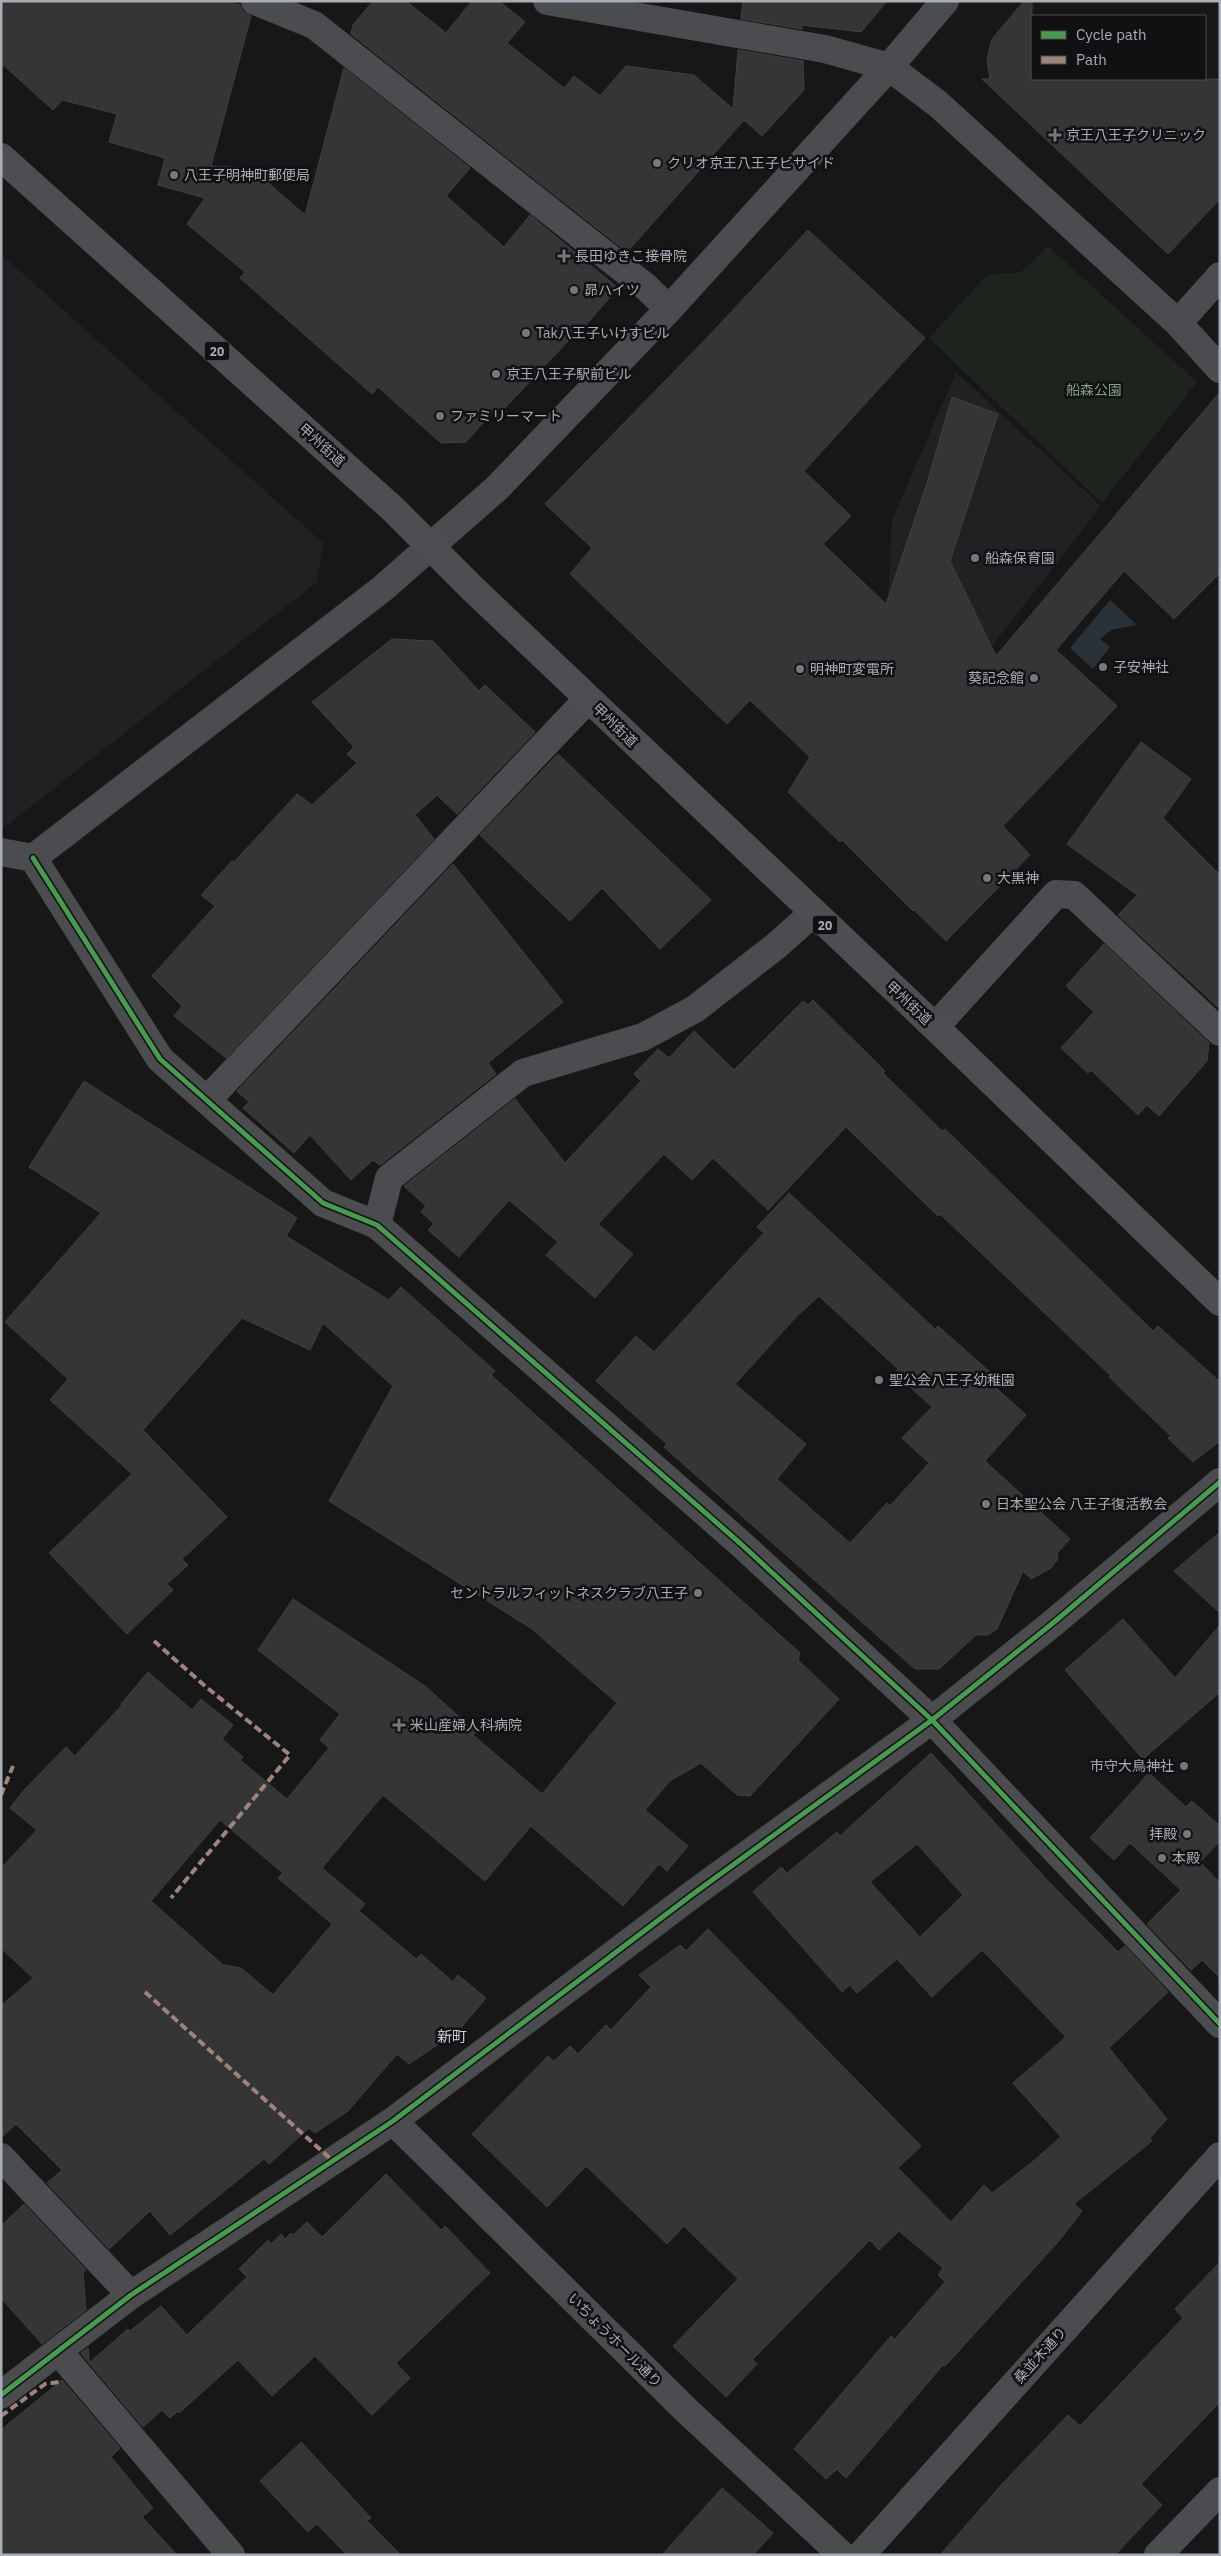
<svg xmlns="http://www.w3.org/2000/svg" width="1221" height="2556" font-family="'IBM Plex Sans','Noto Sans JP',sans-serif">
  <rect width="100%" height="100%" fill="#171717"/>
  <g fill="#212123">
    <polygon points="1,254 323,543 317,582 1,830"/>
    <polygon points="956,372 1101,506 946,705 888,597 892,520"/>
  </g>
  <polygon fill="#1d241e" points="1048,246 1197,382 1102,503 929,338 987,275 1021,272"/>
  <polygon fill="#2a3239" points="1110,600 1137,625 1111,630 1100,639 1110,647 1093,669 1070,648"/>
  <g fill="#353536" stroke="#3f4043" fill-rule="evenodd">
    <polygon points="1,1 225,1 240,5 243,11 251,16 211,166 251,168 305,215 344,68 470,168 446,196 504,247 530,215 618,288 572,341 570,339 501,412 496,408 466,442 441,443 378,387 372,394 240,278 245,272 187,224 205,198 158,185 165,158 109,142 117,114 62,100 53,110 1,63"/>
    <polygon points="373,1 406,1 446,33 472,1 499,1 525,22 507,43 564,88 574,76 600,96 626,66 694,75 733,109 738,50 803,61 804,90 762,136 744,120 627,252 351,34 353,25"/>
    <polygon points="743,1 887,1 861,32 802,25 802,29 741,19"/>
    <polygon points="1024,1 1032,1 1032,79 1220,79 1220,199 1168,254 982,79 990,79 987,60 992,39"/>
    <polygon points="808,230 925,338 804,471 851,516 823,544 886,604 927,483 952,397 998,414 950,561 996,656 1220,392 1220,573 1174,619 1124,571 1056,650 1117,706 1003,826 1030,855 946,941 914,910 913,911 842,840 840,842 788,792 810,757 750,700 727,724 570,574 592,548 545,504 703,342"/>
    <polygon points="392,639 433,641 479,691 485,685 535,732 457,814 437,795 415,815 434,839 226,1058 174,1016 182,1006 152,976 215,906 201,895 232,861 234,862 297,794 312,805 357,763 347,754 354,747 312,702"/>
    <polygon points="1141,742 1191,779 1163,818 1220,875 1220,1009 1118,915 1137,895 1067,844"/>
    <polygon points="558,754 711,900 660,949 602,888 570,921 480,835"/>
    <polygon points="453,864 563,1002 488,1063 496,1074 380,1165 373,1160 351,1180 310,1135 294,1153 243,1108 249,1102 237,1091"/>
    <polygon points="1104,944 1209,1043 1207,1061 1159,1116 1147,1105 1138,1115 1091,1070 1088,1073 1061,1048 1094,1012 1066,986"/>
    <polygon points="813,1000 885,1071 883,1073 942,1131 945,1129 1153,1331 1158,1326 1220,1382 1220,1441 1193,1462 1168,1438 1171,1436 1109,1377 1111,1376 940,1214 938,1216 846,1127 768,1210 713,1158 692,1180 664,1154 598,1224 633,1254 595,1298 546,1255 558,1242 509,1200 459,1257 428,1230 434,1224 421,1212 426,1206 404,1186 515,1099 565,1163 641,1081 634,1074 658,1049 669,1058 694,1031 734,1070 803,1001 808,1005"/>
    <path d="M84 1081 297 1218 286 1236 389 1300 401 1287 495 1371 491 1375 800 1653 798 1660 839 1699 750 1796 737 1795 701 1763 670 1781 645 1810 688 1846 667 1871 659 1864 623 1906 531 1826 485 1881 383 1795 322 1868 365 1904 359 1911 416 1959 421 1954 453 1982 458 1975 486 1998 459 2030 409 2064 397 2054 348 2111 315 2133 309 2128 269 2164 264 2159 170 2235 150 2211 109 2249 47 2183 62 2170 16 2124 1 2138V2006L33 1978 1 1948V1868L37 1830 10 1808 25 1789 66 1747 75 1756 122 1705 121 1704 148 1672 192 1710 201 1699 233 1725 222 1739 243 1757 240 1760 287 1799 329 1748 320 1740 340 1714 258 1650 293 1599 425 1686 476 1732 473 1735 542 1794 617 1703 532 1629 329 1501 393 1386 323 1323 310 1350 242 1318 143 1430 227 1517 182 1559 188 1565 167 1584 173 1590 127 1634 49 1553 132 1474 50 1400 68 1379 5 1322 101 1213 29 1167ZM220 1820 283 1873 278 1878 332 1924 273 1995 241 1968 223 1965 151 1901Z"/>
    <path d="M789 1193 935 1329 938 1326 999 1380 994 1386 1026 1415 985 1461 1070 1539 1057 1553 1058 1559 1051 1568 1031 1579 1023 1571 997 1629 988 1635H976L939 1669H915L664 1447 667 1444 596 1381 636 1336 654 1352 764 1233 757 1227ZM819 1296 898 1369 895 1373 932 1407 902 1438 929 1463 890 1506 887 1503 850 1543 777 1479 806 1444 735 1384 796 1317Z"/>
    <polygon points="1220,1532 1220,1613 1174,1571"/>
    <polygon points="1123,1619 1175,1678 1220,1625 1220,1692 1143,1759 1065,1670"/>
    <path d="M931 1753 1049 1882 1118 1952 1125 1946 1168 1992 1109 2048 1167 2119 1150 2138 1152 2141 1074 2204 1082 2211 1058 2242 945 2366 943 2365 846 2478 837 2469 826 2479 794 2449 891 2336 895 2339 945 2282 938 2275 943 2268 899 2231 879 2250 870 2240 752 2360 757 2364 726 2397 673 2346 738 2279 684 2226 667 2244 586 2166 547 2207 472 2134 548 2056 554 2061 570 2046 578 2054 606 2025 611 2030 651 1987 639 1975 680 1945 686 1951 708 1929 921 2146 898 2168 951 2222 984 2185 992 2193 1030 2164 1061 2137 1013 2083 1066 2037 982 1950 932 1997 897 1959 857 1993 850 1985 842 1992 753 1892 781 1867 787 1873 837 1832 840 1836ZM917 1844 963 1895 920 1937 870 1882Z"/>
    <polygon points="1149,1773 1186,1807 1192,1801 1220,1826 1220,1841 1200,1862 1220,1883 1220,1978 1202,1960 1191,1970 1147,1924 1181,1890 1130,1843 1114,1860 1090,1838"/>
    <polygon points="386,2174 441,2230 445,2226 490,2273 396,2363 410,2378 372,2415 315,2356 272,2396 238,2360 179,2413 178,2411 170,2418 162,2410 143,2427 89,2363 128,2329 130,2331 161,2306 187,2335 247,2277 239,2269 268,2240 271,2244 281,2234 285,2239 291,2233 293,2235 307,2222 322,2237"/>
    <polygon points="24,2204 86,2270 83,2272 86,2310 42,2344 1,2298 1,2226"/>
    <polygon points="1220,2262 1220,2402 1141,2484 1162,2505 1115,2555 940,2555 1002,2484 1068,2415 1080,2426 1183,2318 1175,2309"/>
    <polygon points="88,2348 89,2357 89,2363 81,2353"/>
    <polygon points="62,2380 120,2448 111,2457 153,2508 142,2517 177,2555 1,2555 1,2430"/>
    <polygon points="301,2442 371,2518 367,2521 401,2555 347,2555 317,2524 308,2532 260,2481"/>
    <polygon points="722,2488 773,2533 753,2555 662,2555"/>
  </g>
  <g fill="none" stroke-linecap="round" stroke-linejoin="round">
    <g stroke="#4b4c50" stroke-width="28">
      <polyline points="255,1 314,25 646,287 669,309"/>
      <polyline points="547,1 825,49 889,67 938,104 1178,323 1220,369"/>
      <polyline points="1178,323 1220,276"/>
      <polyline points="1,852 33,858 160,1059 323,1203 377,1225 741,1544 932,1720"/>
      <polyline points="935,1027 1056,894 1074,895 1220,1032"/>
      <polyline points="207,1100 588,699"/>
      <polyline points="377,1225 389,1178 523,1073 643,1037 695,1009 776,946 813,913"/>
      <polyline points="1,2157 131,2295"/>
      <polyline points="59,2352 231,2555"/>
      <polyline points="1,2395 131,2295 393,2121 693,1894 932,1720 1053,1623 1220,1482"/>
      <polyline points="1158,2555 1220,2491"/>
    </g>
    <g stroke="#4b4c50" stroke-width="28">
      <polyline points="33,858 382,589 497,488 669,309 889,67 945,1"/>
      <polyline points="932,1720 1220,2024"/>
      <polyline points="393,2121 686,2410 842,2555"/>
      <polyline points="861,2555 1220,2156"/>
    </g>
    <polyline stroke="#4e4e52" stroke-width="28" points="1,157 394,510 474,590 935,1027 1220,1302"/>
    <g stroke="#a18479" stroke-width="4" stroke-dasharray="8 4" stroke-linecap="butt">
      <polyline points="154,1641 205,1686 290,1755 171,1898"/>
      <polyline points="1,1795 13,1766"/>
      <polyline points="145,1992 333,2161"/>
      <polyline points="1,2416 45,2384 59,2382"/>
    </g>
    <defs>
      <g id="cycleway">
        <polyline points="33,858 160,1059 323,1203 377,1225 741,1544 932,1720 1220,2024"/>
        <polyline points="1,2395 131,2295 393,2121 693,1894 932,1720 1053,1623 1220,1482"/>
      </g>
    </defs>
    <use href="#cycleway" stroke="#111113" stroke-width="8"/>
    <use href="#cycleway" stroke="#469c4c" stroke-width="5"/>
  </g>
  <g fill="#757880" stroke="#111113" stroke-width="2">
    <path d="M1052.5 127.5h5v5h5v5h-5v5h-5v-5h-5v-5h5z"/>
    <circle cx="657" cy="163" r="5"/>
    <circle cx="174" cy="175" r="5"/>
    <path d="M561.5 248.5h5v5h5v5h-5v5h-5v-5h-5v-5h5z"/>
    <circle cx="574" cy="290" r="5"/>
    <circle cx="526" cy="333" r="5"/>
    <circle cx="496" cy="374" r="5"/>
    <circle cx="440" cy="416" r="5"/>
    <circle cx="975" cy="558" r="5"/>
    <circle cx="1103" cy="667" r="5"/>
    <circle cx="800" cy="669" r="5"/>
    <circle cx="1034" cy="678" r="5"/>
    <circle cx="987" cy="878" r="5"/>
    <circle cx="879" cy="1380" r="5"/>
    <circle cx="986" cy="1504" r="5"/>
    <circle cx="698" cy="1593" r="5"/>
    <path d="M396.5 1717.5h5v5h5v5h-5v5h-5v-5h-5v-5h5z"/>
    <circle cx="1184" cy="1766" r="5"/>
    <circle cx="1187" cy="1834" r="5"/>
    <circle cx="1162" cy="1858" r="5"/>
  </g>
  <g text-anchor="middle" dominant-baseline="central" stroke-width="5" stroke-linejoin="round" paint-order="stroke">
    <g fill="#111113" stroke="#7b7e86" stroke-width="1">
      <rect x="204.5" y="341.5" width="25" height="19" rx="4"/>
      <rect x="812.5" y="915.5" width="25" height="19" rx="4"/>
    </g>
    <g font-size="12" font-weight="bold" fill="#a8adb8">
      <text x="217" y="351">20</text>
      <text x="825" y="925">20</text>
    </g>
    <g font-size="14" fill="#a8adb8" stroke="#111113" text-anchor="start">
      <text x="1066" y="135">京王八王子クリニック</text>
      <text x="667" y="163">クリオ京王八王子ビサイド</text>
      <text x="184" y="175">八王子明神町郵便局</text>
      <text x="575" y="256">長田ゆきこ接骨院</text>
      <text x="584" y="290">昴ハイツ</text>
      <text x="536" y="333">Tak八王子いけすビル</text>
      <text x="506" y="374">京王八王子駅前ビル</text>
      <text x="450" y="416">ファミリーマート</text>
      <text x="985" y="558">船森保育園</text>
      <text x="1113" y="667">子安神社</text>
      <text x="810" y="669">明神町変電所</text>
      <text x="1024" y="678" text-anchor="end">葵記念館</text>
      <text x="997" y="878">大黒神</text>
      <text x="889" y="1380">聖公会八王子幼稚園</text>
      <text x="996" y="1504">日本聖公会 八王子復活教会</text>
      <text x="688" y="1593" text-anchor="end">セントラルフィットネスクラブ八王子</text>
      <text x="410" y="1725">米山産婦人科病院</text>
      <text x="1174" y="1766" text-anchor="end">市守大鳥神社</text>
      <text x="1177" y="1834" text-anchor="end">拝殿</text>
      <text x="1172" y="1858">本殿</text>
    </g>
    <g font-size="14" fill="#7fa381" stroke="#111113">
      <text x="1094" y="390">船森公園</text>
    </g>
    <g font-size="14" fill="#a8adb8" stroke="#111113">
      <text transform="translate(322 445) rotate(42)">甲州街道</text>
      <text transform="translate(615 725) rotate(44)">甲州街道</text>
      <text transform="translate(909 1003) rotate(43)">甲州街道</text>
      <text transform="translate(615 2340) rotate(45)">いちょうホール通り</text>
      <text transform="translate(1040 2355) rotate(-48)">桑並木通り</text>
    </g>
    <g font-size="15" fill="#c9ccd4" stroke="#111113">
      <text x="452" y="2036">新町</text>
    </g>
  </g>
  <rect width="1221" height="2556" fill="none" stroke="#a8adb8" stroke-width="5"/>
  <rect x="1031" y="15" width="175" height="65" fill="#111113" stroke="#4d4f55"/>
  <rect x="1041" y="31" width="25" height="8" fill="#469c4c" stroke="#4d4f55"/>
  <text x="1076" y="40" font-size="15" fill="#a8adb8">Cycle path</text>
  <rect x="1041" y="56" width="25" height="8" fill="#a18479" stroke="#4d4f55"/>
  <text x="1076" y="65" font-size="15" fill="#a8adb8">Path</text>
</svg>
